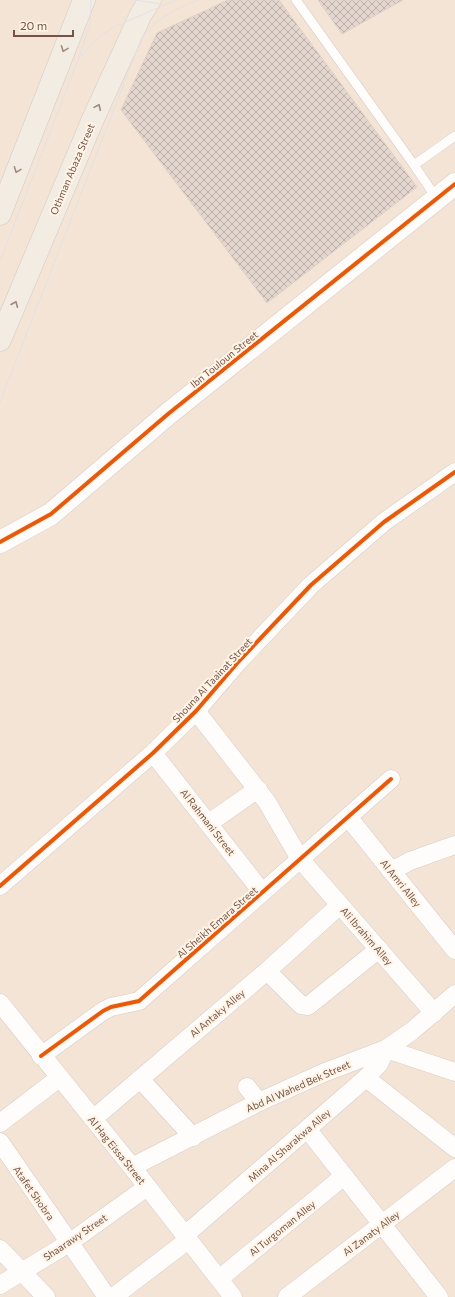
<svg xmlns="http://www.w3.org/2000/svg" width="455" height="1297" font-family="Commissioner,sans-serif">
  <defs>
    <pattern id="building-cross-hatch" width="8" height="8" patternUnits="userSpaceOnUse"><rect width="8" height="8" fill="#e3d6ce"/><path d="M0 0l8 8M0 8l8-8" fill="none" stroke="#bdb0a9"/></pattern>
  </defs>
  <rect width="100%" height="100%" fill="#f7efe6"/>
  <rect fill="#f3e4d6" x="0" y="0" width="455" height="1297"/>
  <g fill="url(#building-cross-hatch)" stroke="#dfd1c8">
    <polygon points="228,0 279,0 417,187 267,303 121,110 157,33"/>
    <polygon points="318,0 403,0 342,34"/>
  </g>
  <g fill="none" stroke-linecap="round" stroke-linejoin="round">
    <defs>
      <g id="service">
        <polyline points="296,0 414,165 437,199"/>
        <polyline points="414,165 455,136"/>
      </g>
      <g id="minor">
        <polyline points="196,711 267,802 300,859 434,1013"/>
        <polyline points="153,753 262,892"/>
        <polyline points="348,817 455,950"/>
        <polyline points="209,823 258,789"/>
        <polyline points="391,871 410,861 455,845"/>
        <polyline points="0,886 153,753 196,711 239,661 311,585 384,522 455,472"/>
        <polyline points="267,971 301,1005 308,1006 379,949"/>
        <polyline points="0,1003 132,1167 233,1297"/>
        <polyline points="41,1056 103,1011 111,1007 139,1001 391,779"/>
        <polyline points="366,1078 455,1148"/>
        <polyline points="140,1079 193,1137"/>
        <polyline points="247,1087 259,1102"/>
        <polyline points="93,1119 267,971 340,905"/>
        <polyline points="0,1123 59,1078"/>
        <polyline points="308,1130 439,1297"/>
        <polyline points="0,1142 105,1294 110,1297 116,1295 188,1240"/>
        <polyline points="132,1167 259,1102 323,1073 386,1049 412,1031 455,994"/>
        <polyline points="185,1235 366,1078 379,1064 386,1049 455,1072"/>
        <polyline points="0,1249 46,1297"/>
        <polyline points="219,1279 344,1176"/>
        <polyline points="0,1285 69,1243 147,1187"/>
        <polyline points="287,1297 455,1168"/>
      </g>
      <polyline id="tertiary" points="0,542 51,514 168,414 455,184"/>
      <g id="primary">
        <polyline points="0,214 84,0"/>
        <polyline points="0,340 93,119 141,14 150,0"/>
      </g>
    </defs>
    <use href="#service" stroke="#d8ccc4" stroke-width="10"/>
    <use href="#minor" stroke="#d8ccc4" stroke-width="19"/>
    <use href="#tertiary" stroke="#d8ccc4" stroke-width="23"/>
    <use href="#primary" stroke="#d5cac4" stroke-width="23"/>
    <use href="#service" stroke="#fefdfb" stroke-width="9"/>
    <use href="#minor" stroke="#fefdfb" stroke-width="18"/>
    <use href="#tertiary" stroke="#fefdfb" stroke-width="22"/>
    <use href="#primary" stroke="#f2ece3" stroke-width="22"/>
    <g stroke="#e3e1e3" stroke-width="1">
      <polyline points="135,0 162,4"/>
      <polyline points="81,56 100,36 114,27 176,0"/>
      <polyline points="0,261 79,58 90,24 91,0"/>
      <path d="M0 402 142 37C161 15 173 11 198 0"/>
    </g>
    <defs>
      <g id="cycleway">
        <polyline points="0,542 51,514 168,414 455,184"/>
        <polyline points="0,886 153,753 196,711 239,661 311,585 384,522 455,472"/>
        <polyline points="41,1056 103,1011 111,1007 139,1001 391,779"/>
      </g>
    </defs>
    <use href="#cycleway" stroke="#fff4e6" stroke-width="6"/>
    <use href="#cycleway" stroke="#e8590c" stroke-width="4"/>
  </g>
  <defs><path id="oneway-chevron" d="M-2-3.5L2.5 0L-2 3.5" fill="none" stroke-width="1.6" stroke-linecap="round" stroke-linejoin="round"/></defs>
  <g stroke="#a0897e">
    <use href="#oneway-chevron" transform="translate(64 49) rotate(111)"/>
    <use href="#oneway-chevron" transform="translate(98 107) rotate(-66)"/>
    <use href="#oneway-chevron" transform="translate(17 170) rotate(111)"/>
    <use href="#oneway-chevron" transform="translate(15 304) rotate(-67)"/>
  </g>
  <g text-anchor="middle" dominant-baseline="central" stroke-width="4" stroke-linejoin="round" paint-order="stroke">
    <g font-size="10" fill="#745447" stroke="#fff4e6">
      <text transform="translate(72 169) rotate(-67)">Othman Abaza Street</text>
      <text transform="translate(224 359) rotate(-39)">Ibn Touloun Street</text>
      <text transform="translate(212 680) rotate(-47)">Shouna Al Taainat Street</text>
      <text transform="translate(208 822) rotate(52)">Al Rahmani Street</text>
      <text transform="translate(401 883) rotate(51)">Al Amri Alley</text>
      <text transform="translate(217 922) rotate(-41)">Al Sheikh Emara Street</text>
      <text transform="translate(367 936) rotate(49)">Ali Ibrahim Alley</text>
      <text transform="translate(217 1013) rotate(-40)">Al Antaky Alley</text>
      <text transform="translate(298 1086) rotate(-24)">Abd Al Wahed Bek Street</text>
      <text transform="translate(289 1145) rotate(-41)">Mina Al Sharakwa Alley</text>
      <text transform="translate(117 1150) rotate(51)">Al Hag Eissa Street</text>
      <text transform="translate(34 1193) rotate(55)">Atafet Shobra</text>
      <text transform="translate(282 1228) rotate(-39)">Al Turgoman Alley</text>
      <text transform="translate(371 1233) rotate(-37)">Al Zanaty Alley</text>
      <text transform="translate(75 1237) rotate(-34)">Shaarawy Street</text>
    </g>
  </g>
  <path d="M14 30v6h59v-6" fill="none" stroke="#745447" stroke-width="2"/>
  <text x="20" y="30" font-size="12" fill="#745447" stroke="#fff4e6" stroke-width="3" paint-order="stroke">20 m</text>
</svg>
